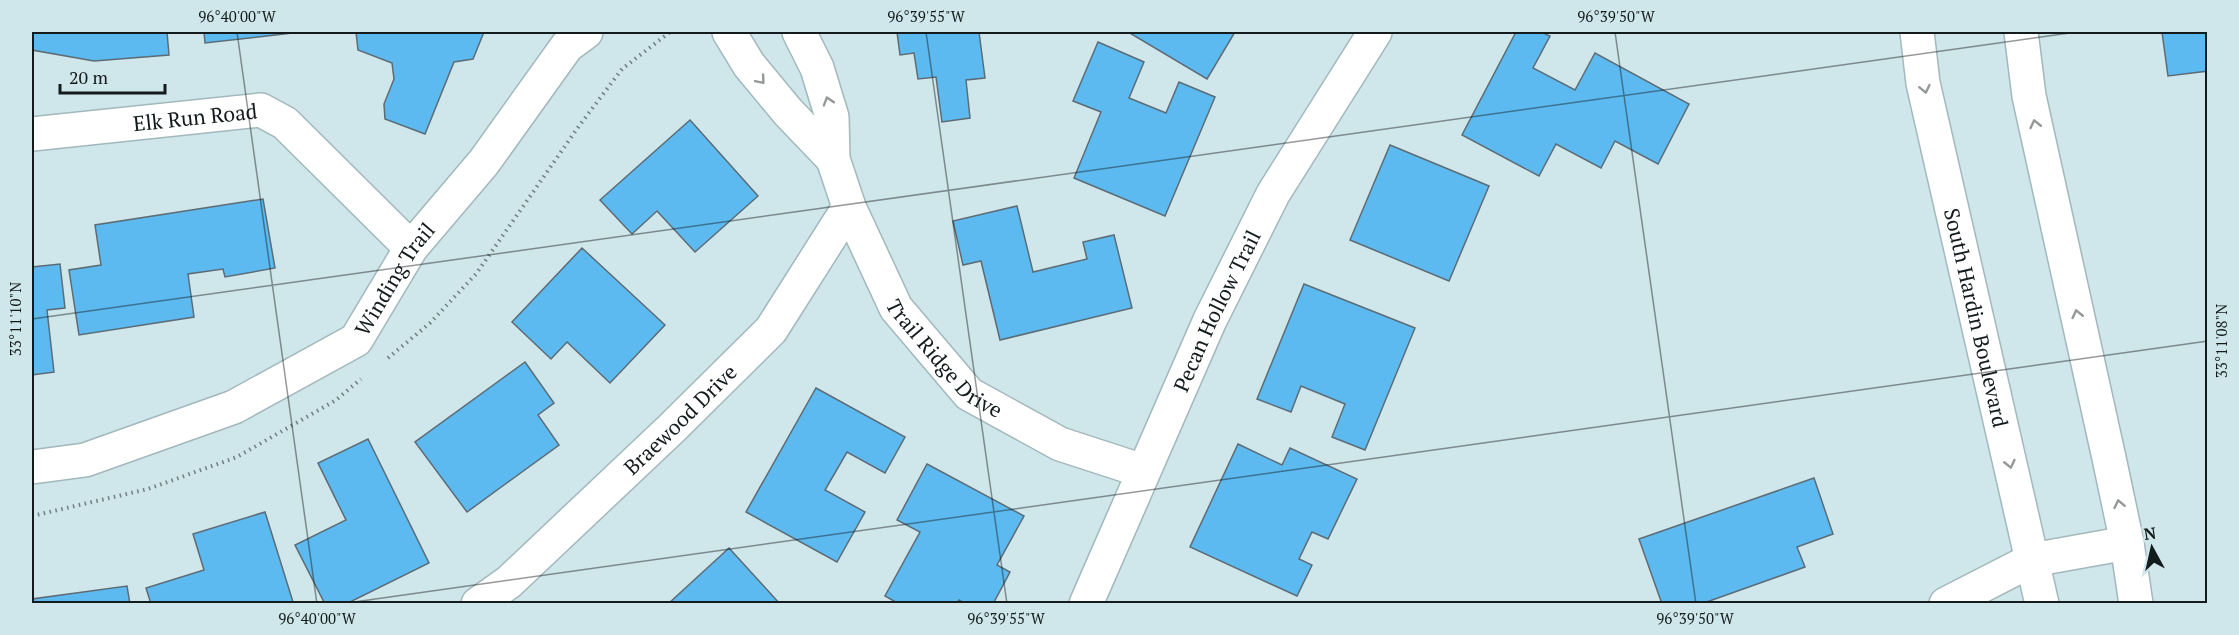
<svg xmlns="http://www.w3.org/2000/svg" width="2239" height="635" font-family="'PT Serif',serif">
  <rect width="100%" height="100%" fill="#cfe6ea"/>
  <g fill="#5cbaf0" stroke="#5c6c76" stroke-width="1.5">
    <polygon points="32,32 167,32 169,55 94,61 32,50"/>
    <polygon points="204,32 301,32 205,43"/>
    <polygon points="356,32 484,32 473,59 454,62 425,134 385,119 384,104 394,79 392,63 358,50"/>
    <polygon points="897,32 979,32 985,78 966,80 970,118 942,122 936,77 918,79 914,53 900,55"/>
    <polygon points="1128,32 1235,32 1207,79"/>
    <polygon points="1516,32 1541,32 1550,36 1533,68 1575,90 1595,53 1689,104 1658,164 1615,141 1601,168 1556,144 1539,176 1462,135"/>
    <polygon points="2162,32 2208,32 2208,71 2168,76"/>
    <polygon points="1098,42 1144,62 1129,98 1166,113 1179,82 1215,97 1165,216 1074,178 1101,112 1073,101"/>
    <polygon points="690,120 758,196 695,252 657,211 632,234 600,200"/>
    <polygon points="1390,145 1489,186 1449,281 1350,240"/>
    <polygon points="263,199 275,268 225,277 223,269 188,274 194,317 79,335 69,270 101,265 95,225"/>
    <polygon points="1017,206 1033,272 1087,259 1083,242 1114,235 1132,308 1000,340 981,261 963,265 953,221"/>
    <polygon points="582,248 665,325 610,383 567,342 551,359 512,322"/>
    <polygon points="60,264 65,308 47,310 54,372 32,375 32,267"/>
    <polygon points="1304,284 1415,328 1365,450 1332,437 1345,404 1301,386 1291,412 1257,399"/>
    <polygon points="525,362 554,403 538,415 559,445 467,512 415,442"/>
    <polygon points="816,388 905,437 885,473 847,452 825,490 865,512 837,562 746,512"/>
    <polygon points="368,439 429,563 346,604 325,604 295,545 346,520 318,463"/>
    <polygon points="1238,444 1282,465 1290,448 1357,479 1328,539 1312,532 1299,559 1312,565 1297,596 1190,547"/>
    <polygon points="927,464 1024,516 997,565 1010,572 993,604 966,604 959,600 956,604 899,604 885,596 920,532 897,520"/>
    <polygon points="1814,478 1833,534 1797,547 1805,567 1701,604 1662,604 1639,539"/>
    <polygon points="265,512 293,602 151,604 146,588 204,570 193,534"/>
    <polygon points="729,548 780,604 668,604"/>
    <polygon points="127,586 130,604 32,604 32,599"/>
  </g>
  <g fill="none" stroke-linecap="round" stroke-linejoin="round">
    <defs>
      <g id="minor">
        <polyline points="729,32 749,65 788,112 833,159"/>
        <path id="s1" d="M799 32 817 68 832 117 833 159 849 207 896 308 969 394 1060 444 1143 471"/>
        <path id="s2" d="M32 134 261 110 285 123 411 248"/>
        <path id="s3" d="M32 467 85 460 234 407 356 340 411 248 484 162 567 46 586 32"/>
        <path id="s4" d="M478 604 509 582 672 428 771 330 849 207"/>
        <path id="s5" d="M1086 604 1210 320 1273 194 1375 32"/>
        <polyline points="1946,604 2032,560 2127,543"/>
      </g>
      <g id="major">
        <path id="s6" d="M1917 32 1923 83 2042 604"/>
        <polyline points="2021,32 2029,96 2109,458 2127,543 2136,604"/>
      </g>
    </defs>
    <use href="#minor" stroke="#a2b8bc" stroke-width="36"/>
    <use href="#major" stroke="#a2b8bc" stroke-width="36"/>
    <g stroke="#707f82" stroke-width="4" stroke-dasharray="1.5 4.5" stroke-linecap="butt">
      <polyline points="388,358 430,323 476,274 579,126 622,69 670,32"/>
      <polyline points="32,516 148,489 237,457 336,400 361,379"/>
    </g>
    <use href="#minor" stroke="#fff" stroke-width="33"/>
    <use href="#major" stroke="#fff" stroke-width="33"/>
  </g>
  <defs><path id="oneway-chevron" d="M-2-3.5L2.5 0L-2 3.5" fill="none" stroke-width="1.6" stroke-linecap="round" stroke-linejoin="round" transform="scale(1.5)"/></defs>
  <g stroke="#959899">
    <use href="#oneway-chevron" transform="translate(761 80) rotate(50)"/>
    <use href="#oneway-chevron" transform="translate(1925 89) rotate(78)"/>
    <use href="#oneway-chevron" transform="translate(828 101) rotate(-107)"/>
    <use href="#oneway-chevron" transform="translate(2035 124) rotate(-103)"/>
    <use href="#oneway-chevron" transform="translate(2077 314) rotate(-103)"/>
    <use href="#oneway-chevron" transform="translate(2010 464) rotate(77)"/>
    <use href="#oneway-chevron" transform="translate(2119 504) rotate(-102)"/>
  </g>
  <path fill="none" stroke="#131b1c" stroke-width="1.5" stroke-opacity="0.45" d="M237 32 317 604M926 32 1007 604M1615 32 1696 604M32 319 2077 32M340 604 2208 341"/>
  <g text-anchor="middle" dominant-baseline="central" stroke-width="4.5" stroke-linejoin="round" paint-order="stroke">
    <g font-size="21" fill="#131b1c" stroke="#cfe6ea">
      <text stroke="none"><textPath href="#s2" startOffset="164">Elk Run Road</textPath></text>
      <text stroke="none"><textPath href="#s3" startOffset="423">Winding Trail</textPath></text>
      <text stroke="none"><textPath href="#s5" startOffset="321">Pecan Hollow Trail</textPath></text>
      <text stroke="none"><textPath href="#s6" startOffset="292">South Hardin Boulevard</textPath></text>
      <text stroke="none"><textPath href="#s1" startOffset="366">Trail Ridge Drive</textPath></text>
      <text stroke="none"><textPath href="#s4" startOffset="274">Braewood Drive</textPath></text>
    </g>
  </g>
  <rect width="2239" height="635" fill="none" stroke="#cfe6ea" stroke-width="66"/>
  <g transform="translate(2152 548) rotate(352)" stroke="#cfe6ea" stroke-width="4.5" paint-order="stroke">
  <path d="M0-4.5L10 22L0 15L-10 22Z" fill="#131b1c"/>
  <text y="-9" font-size="16" font-weight="bold" text-anchor="middle" fill="#131b1c">N</text>
  </g>
  <path d="M60 84v9h105v-9" fill="none" stroke="#131b1c" stroke-width="3"/>
  <text x="69" y="84" font-size="18" fill="#131b1c" stroke="#cfe6ea" stroke-width="4.5" paint-order="stroke">20 m</text>
  <rect x="33" y="33" width="2173" height="569" fill="none" stroke="#131b1c" stroke-width="2"/>
  <g font-size="15" text-anchor="middle" fill="#131b1c">
    <text x="237" y="22">96°40'00"W</text>
    <text x="926" y="22">96°39'55"W</text>
    <text x="1616" y="22">96°39'50"W</text>
    <text transform="translate(16 319) rotate(-90)" y="5">33°11'10"N</text>
    <text transform="translate(2222 341) rotate(-90)" y="5">33°11'08"N</text>
    <text x="317" y="624">96°40'00"W</text>
    <text x="1006" y="624">96°39'55"W</text>
    <text x="1695" y="624">96°39'50"W</text>
  </g>
</svg>
